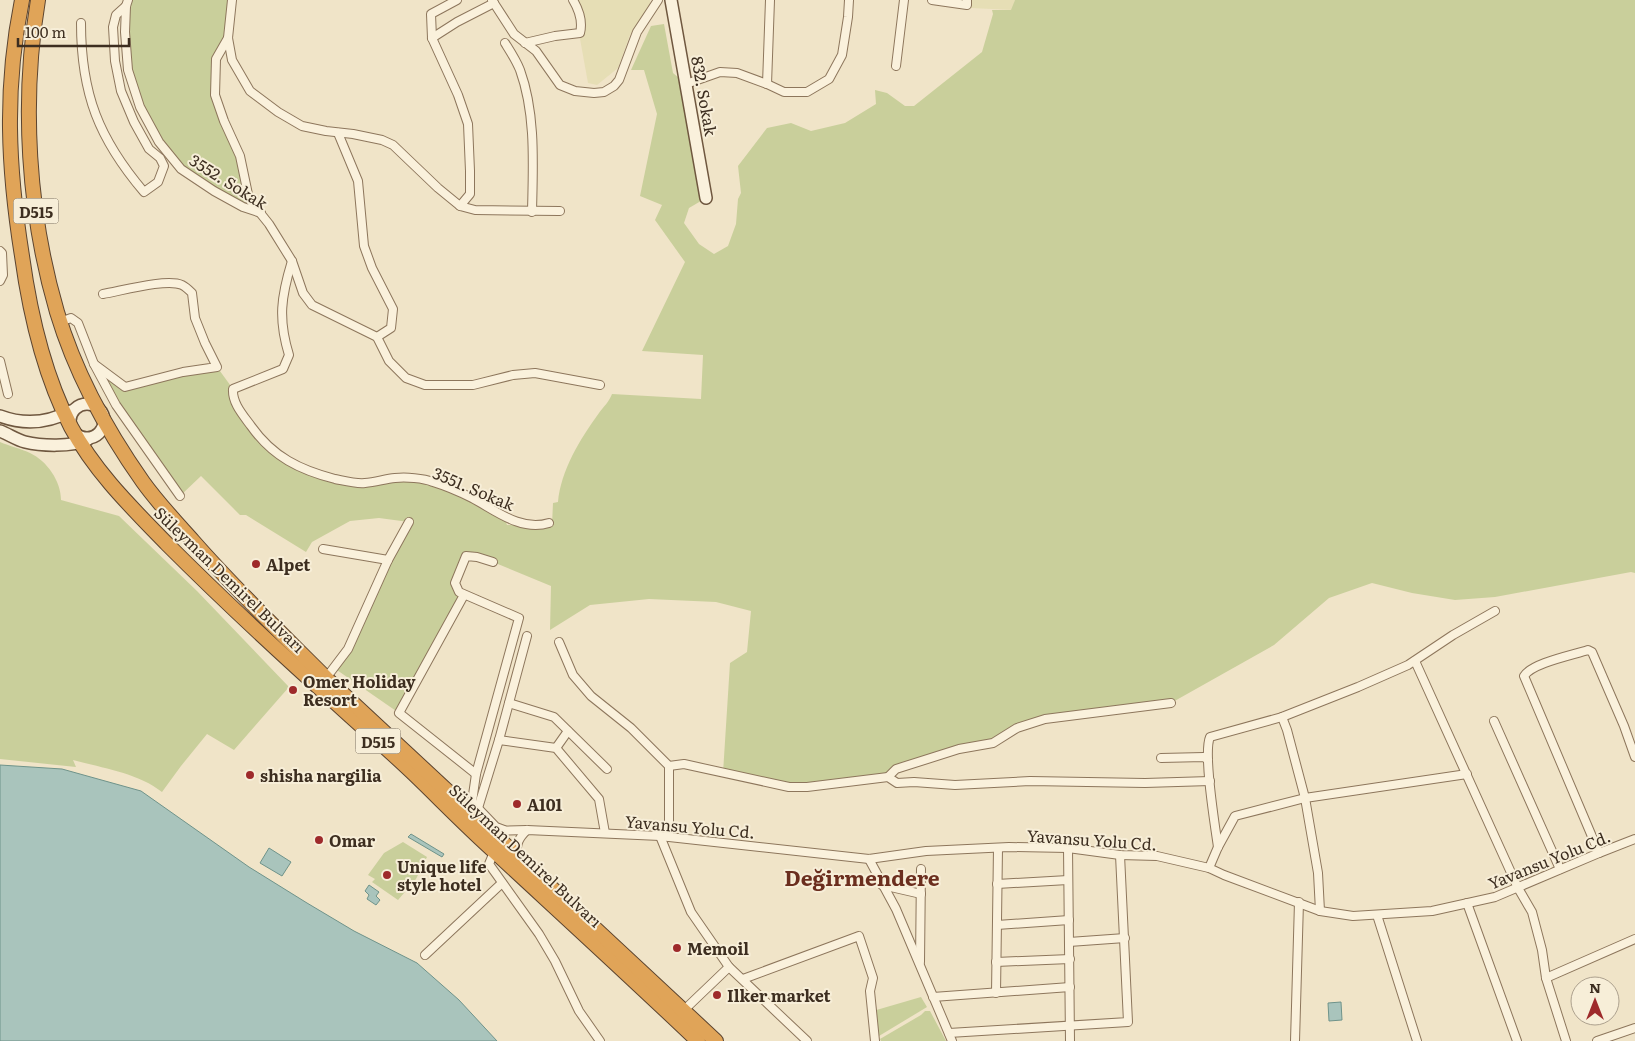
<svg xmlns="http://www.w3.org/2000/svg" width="1635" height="1041" font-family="Literata,serif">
  <rect width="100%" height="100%" fill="#f0e4c8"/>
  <g fill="#e6deb5">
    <polygon points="573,0 650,0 650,4 630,35 618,68 597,85 588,83"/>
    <polygon points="967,0 1015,0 1012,10 971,8 967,5"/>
  </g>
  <g fill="#c9cf9b">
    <polygon points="128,0 232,0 228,38 216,59 215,95 240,156 249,199 261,214 181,169 140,107 128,70"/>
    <path d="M1015 0H1635V573L1631 572 1495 597 1455 600 1412 593 1372 583 1329 598 1274 645 1171 703 1045 719 993 743 896 769 888 777 807 787 723 773 730 663 747 652 751 611 716 602 649 599 590 605 550 630 551 586 493 562 466 556 455 583 464 595 399 713 334 668 348 649 409 522 379 518 350 521 312 542 306 552 246 515H240L201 476 180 496 116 405 94 364 125 387 217 367 233 389V397L254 431 298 467 343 481 397 477 432 481 504 516 507 525 549 523 552 525 553 503 558 502C561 470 580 439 599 413 604 406 609 402 612 394L701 399 703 355 642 351 685 262 655 220 662 205 640 196 657 114 644 70H631L651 26 664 24 673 73 686 84 706 198 689 208 684 223 699 244 714 254 728 246 736 224 738 199 741 193 738 166 767 128 791 123 811 131 845 123 876 104 875 90 887 93 905 106H914L982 52 993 14 992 10H1011Z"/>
    <path d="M0 442C9 446 22 449 30 453 47 461 61 481 61 500L119 516 197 591 289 687 234 750 207 734 181 766 162 792C138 773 102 768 73 760L76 767 0 759Z"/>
    <polygon points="403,842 427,857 416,879 398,900 372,882 375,879 368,875 384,853"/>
    <polygon points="921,997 927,1007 879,1036 873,1011"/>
    <polygon points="925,1011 930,1011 946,1041 881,1041 880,1039 921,1015"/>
  </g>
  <g fill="#a9c4bc" stroke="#6f938a">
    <polygon points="0,765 62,769 141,791 249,867 307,903 354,931 417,963 459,1000 497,1041 0,1041"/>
    <polygon points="411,834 444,854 442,857 408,837"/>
    <polygon points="269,848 291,862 282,876 260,863"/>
    <polygon points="369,885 379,892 376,896 380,900 376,905 367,899 369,895 365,891"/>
    <polygon points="1341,1002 1342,1020 1329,1021 1328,1003"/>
  </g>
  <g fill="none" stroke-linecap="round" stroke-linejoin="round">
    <defs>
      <g id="street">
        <polyline points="128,0 126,6 125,32 128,70 140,107 159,142 181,169 214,191 243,207 261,213"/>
        <polyline points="232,0 228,38 232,60 250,91 278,112 302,126 326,131 353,134 382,140 393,145 438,188 460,206 475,210 560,211"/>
        <polyline points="492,0 514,34 536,51 560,85 575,91 594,93 604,92 614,86 619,80 637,32 658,0"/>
        <polyline points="932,0 967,5 967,0"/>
        <path d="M81 23C81 94 99 139 144 192L158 182 164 166 160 158 149 149 134 122 121 91 115 61 113 27 116 15 126 6"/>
        <polyline points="228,38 216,59 215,95 224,121 240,156 249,199 269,224 292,261 303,293 312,305 377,337 389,361 406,378 425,385 473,385 513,375 535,373 600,385"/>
        <polyline points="432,38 431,14 457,0"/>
        <path d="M505 43C510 51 516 60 520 70 536 114 533 165 532 212"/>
        <path d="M525 43 555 36 580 33C583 21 579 10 573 0"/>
        <polyline points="896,66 904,0"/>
        <polyline points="686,84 720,72 737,73 767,84 784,92 807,92 829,79 842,55 848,17 849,0"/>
        <polyline points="767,84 770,0"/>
        <polyline points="338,133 358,181 364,246 372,268 393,309 391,328 377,337"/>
        <polyline points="460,206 470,194 470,171 468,124 458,95 432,38 457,22 494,3"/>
        <polyline points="0,251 2,253 3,275 0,281"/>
        <path d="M292 261C281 297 278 319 289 355L283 369 233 389C232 403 243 415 251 426 273 457 300 470 335 479 345 481 356 484 365 483 376 482 385 479 395 478 406 477 423 478 433 482 446 486 460 492 472 498 495 510 521 532 549 523"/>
        <polyline points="60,322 71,318 78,323 94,364 116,405 180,496"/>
        <polyline points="0,361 8,394"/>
        <path d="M94 364 125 387 183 372 217 367 205 343 195 318 192 293C189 290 186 287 182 285 167 278 121 291 103 294"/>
        <polyline points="323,549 388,560"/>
        <polyline points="493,562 477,557 466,556 455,583 459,592 519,618 476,774 472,802 496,827 504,830"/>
        <polyline points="464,595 399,713 476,774"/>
        <polyline points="559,642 573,675 591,696 631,728 669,766 669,837"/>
        <polyline points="1415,661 1518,888 1532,912 1542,950 1546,978 1566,1041"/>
        <polyline points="326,678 348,649 388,560 409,522"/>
        <polyline points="509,703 554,717 607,769"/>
        <polyline points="1282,717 1287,730 1305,798 1318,873 1320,911"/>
        <polyline points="1494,721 1560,869"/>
        <polyline points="499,740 556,748 599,799 605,833"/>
        <polyline points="556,748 568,731"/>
        <polyline points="1161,758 1204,757 1208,760"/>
        <polyline points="669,766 684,764 789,787 807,787 888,777 897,783 914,782 955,785 1030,781 1145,783 1210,781"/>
        <polyline points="888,777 896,769 959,749 993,743 1017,728 1045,719 1171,703"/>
        <polyline points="478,808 499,740 527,636"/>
        <polyline points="490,831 527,830 660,836 869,859 926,851 1009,847 1068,848 1120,855 1157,856 1209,868 1224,875 1320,911 1353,916 1432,911 1495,897 1599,853 1635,839"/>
        <polyline points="660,836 691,912 729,967 807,1041"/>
        <path d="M1218 847C1215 826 1203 753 1210 737L1282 717 1358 687 1408 665 1453 635 1495 611"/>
        <polyline points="1068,848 1070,1041"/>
        <polyline points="494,852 489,864 539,934 555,961 579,1011 600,1041"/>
        <path d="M1599 853 1524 676C1532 663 1573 655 1588 650L1592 652 1624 726 1635 757"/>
        <path d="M517 854C516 843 519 838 527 830"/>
        <polyline points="869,859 896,909 952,1041"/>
        <polyline points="1209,868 1218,847 1235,816 1305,798 1467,774"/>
        <polyline points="997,884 1068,880"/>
        <polyline points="882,885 921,894"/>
        <polyline points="1467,903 1517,1041"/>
        <polyline points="1377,915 1417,1041"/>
        <polyline points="997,925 1069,920"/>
        <polyline points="1069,942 1125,938"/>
        <polyline points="425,955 502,883"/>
        <polyline points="920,962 921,869"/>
        <polyline points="996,962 1070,959"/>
        <polyline points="1546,978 1635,939"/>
        <polyline points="743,979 859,936 873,978 870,991 875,1041"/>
        <polyline points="996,993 998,848"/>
        <polyline points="933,997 1070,987"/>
        <polyline points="683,1011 729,967"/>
        <polyline points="949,1033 1128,1022 1120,855"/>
        <polyline points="1295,1041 1299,902"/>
        <polyline points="1597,1041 1635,1028"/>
      </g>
      <g id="secondary">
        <polyline points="671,0 706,198"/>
        <circle cx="87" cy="421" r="17"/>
        <path d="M0 416C24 425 48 423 71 411"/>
        <path d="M0 431C8 434 17 440 25 442 41 446 72 447 87 440"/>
      </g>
      <g id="highway">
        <path d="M22 0C4 89 8 168 22 256 30 314 44 375 71 427 95 472 132 508 167 544 222 599 278 651 336 703 362 727 389 750 414 774 441 800 467 827 495 852 563 915 631 977 698 1041"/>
        <path d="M38 0C21 102 28 213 57 312 75 372 107 431 143 482 158 503 176 522 193 541 235 589 281 633 326 678L716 1041"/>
      </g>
    </defs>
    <use href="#street" stroke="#8d765c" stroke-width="10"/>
    <use href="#secondary" stroke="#6f573f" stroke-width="14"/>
    <use href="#highway" stroke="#5b4430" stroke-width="16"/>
    <use href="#street" stroke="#faf1dc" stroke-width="8"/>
    <use href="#secondary" stroke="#faf1dc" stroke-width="11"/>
    <use href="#highway" stroke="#e0a458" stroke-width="14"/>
  </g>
  <g fill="#9e2a2b" stroke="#f7eed8" stroke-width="2">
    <circle cx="256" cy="564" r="5"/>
    <circle cx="293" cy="690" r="5"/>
    <circle cx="250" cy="775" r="5"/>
    <circle cx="517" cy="804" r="5"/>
    <circle cx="319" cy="840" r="5"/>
    <circle cx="387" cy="875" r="5"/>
    <circle cx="677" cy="948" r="5"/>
    <circle cx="717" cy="995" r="5"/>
  </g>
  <g text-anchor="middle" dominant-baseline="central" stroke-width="4" stroke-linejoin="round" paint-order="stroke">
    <g fill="#f7eed8" stroke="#756857" stroke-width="1">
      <rect x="13.5" y="198.5" width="45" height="25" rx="4"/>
      <rect x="355.5" y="728.5" width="45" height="25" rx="4"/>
    </g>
    <g font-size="15" font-weight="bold" fill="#3d2e20">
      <text x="36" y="211">D515</text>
      <text x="378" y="741">D515</text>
    </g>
    <g font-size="16" fill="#3d2e20" stroke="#f7eed8">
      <text transform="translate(705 96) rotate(80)">832. Sokak</text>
      <text transform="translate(229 181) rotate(32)">3552. Sokak</text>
      <text transform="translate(474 488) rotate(23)">3551. Sokak</text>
      <text transform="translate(230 579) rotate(44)">Süleyman Demirel Bulvarı</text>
      <text transform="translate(690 826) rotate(5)">Yavansu Yolu Cd.</text>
      <text transform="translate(1092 839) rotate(4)">Yavansu Yolu Cd.</text>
      <text transform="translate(526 855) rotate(43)">Süleyman Demirel Bulvarı</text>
      <text transform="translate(1549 859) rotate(-22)">Yavansu Yolu Cd.</text>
    </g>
    <g font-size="16" font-weight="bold" fill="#3d2e20" stroke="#f7eed8" text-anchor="start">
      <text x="266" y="564">Alpet</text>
      <text x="303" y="681">Omer Holiday<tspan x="303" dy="18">Resort</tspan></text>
      <text x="260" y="775">shisha nargilia</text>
      <text x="527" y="804">A101</text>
      <text x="329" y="840">Omar</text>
      <text x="397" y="866">Unique life<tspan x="397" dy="18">style hotel</tspan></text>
      <text x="687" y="948">Memoil</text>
      <text x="727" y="995">Ilker market</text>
    </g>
    <g font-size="21" font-weight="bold" fill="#6b2e1e" stroke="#f7eed8">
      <text x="862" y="876">Değirmendere</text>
    </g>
  </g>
  <g transform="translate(1595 1001)"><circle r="24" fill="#f7eed8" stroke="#ada18e"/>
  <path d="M0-4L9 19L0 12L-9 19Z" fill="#9e2a2b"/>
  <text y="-8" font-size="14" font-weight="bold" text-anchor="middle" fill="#3d2e20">N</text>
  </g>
  <path d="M18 38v8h111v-8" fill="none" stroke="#3d2e20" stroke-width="2.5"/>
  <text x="25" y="38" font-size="15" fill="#3d2e20" stroke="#f7eed8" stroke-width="4" paint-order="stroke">100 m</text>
</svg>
